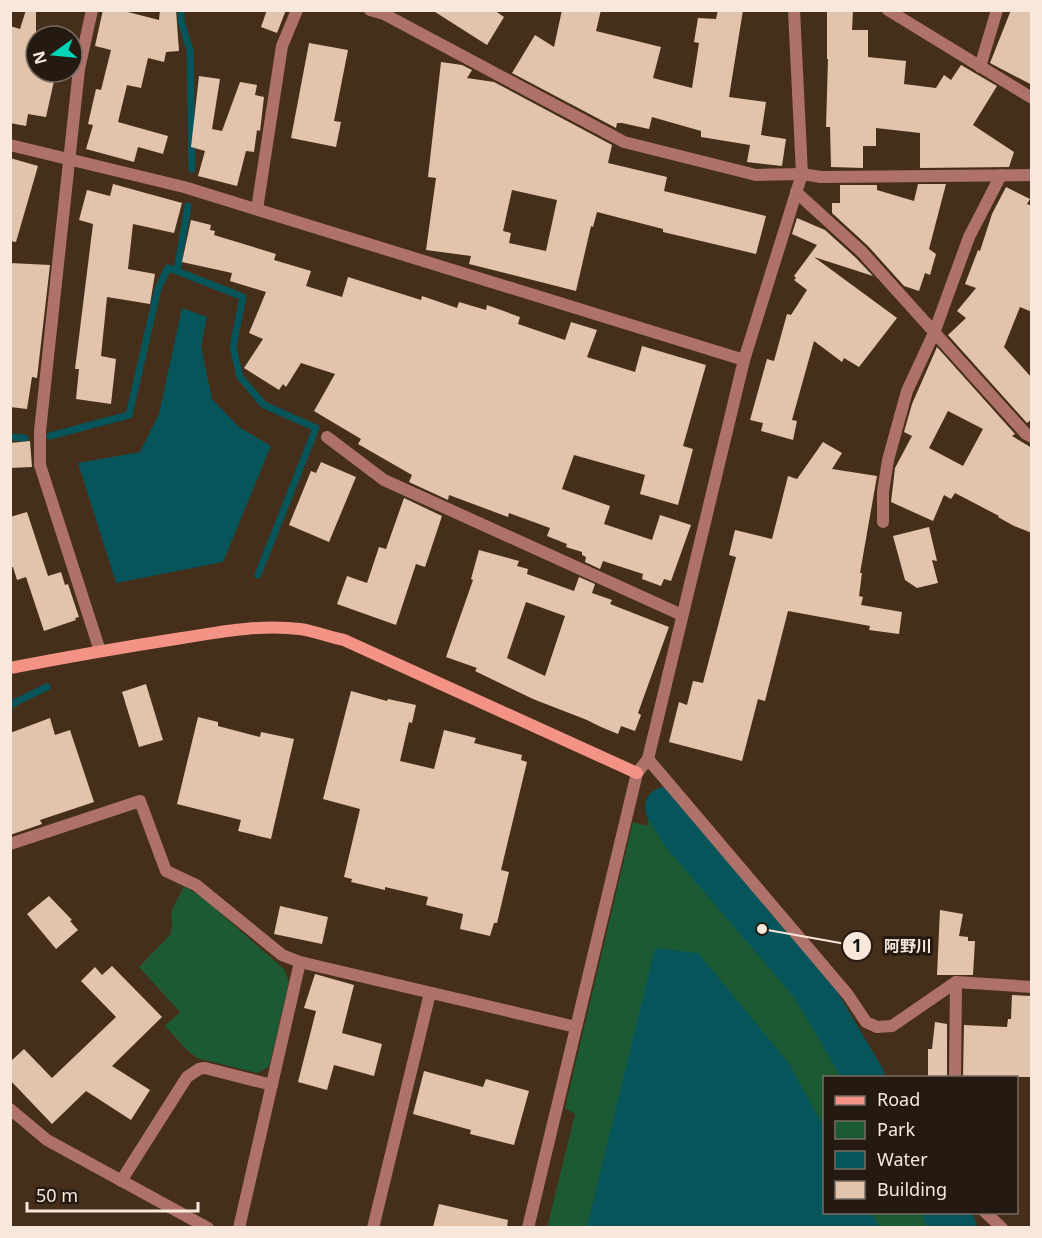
<svg xmlns="http://www.w3.org/2000/svg" width="1042" height="1238" font-family="'Noto Sans','Noto Sans JP',sans-serif">
  <rect width="100%" height="100%" fill="#462f1a"/>
  <g fill="#1c5a34">
    <polygon points="649,816 809,1000 851,1077 824,1078 824,1212 928,1213 940,1227 547,1228 575,1114 565,1108 633,822 647,826"/>
    <polygon points="184,886 202,897 284,969 289,982 269,1067 257,1073 197,1058 187,1050 165,1026 180,1012 139,967 170,935 172,925 171,912"/>
  </g>
  <g fill="#06555b">
    <polygon points="182,308 207,317 201,347 212,399 239,427 271,446 223,562 116,583 78,463 140,452 159,414"/>
    <polygon points="655,948 698,953 788,1062 824,1127 824,1212 872,1213 880,1227 587,1227"/>
  </g>
  <g fill="none" stroke-linecap="round" stroke-linejoin="round">
    <g stroke="#06555b" stroke-width="7">
      <polyline points="181,10 181,21 190,50 192,169"/>
      <polyline points="188,206 177,271 243,297 233,347 240,377 264,405 316,428 258,575"/>
      <polyline points="50,436 129,415 158,289 168,268 177,271"/>
      <polyline points="10,437 25,438"/>
      <polyline points="10,705 47,687"/>
    </g>
    <g stroke="#06555b" stroke-width="40">
      <polyline points="665,807 681,834 810,985 865,1078"/>
      <polyline points="942,1212 957,1228"/>
    </g>
  </g>
  <g fill="#e2c3ac" fill-rule="evenodd">
    <polygon points="26,10 36,10 36,72 56,72 46,117 28,114 26,126 10,123 10,26 20,29"/>
    <polygon points="103,10 120,10 159,20 160,10 176,10 179,51 166,52 164,62 148,58 141,88 127,85 118,122 168,136 163,154 138,147 134,162 86,149 93,125 88,124 96,89 101,90 111,50 95,46"/>
    <polygon points="267,10 286,10 277,33 261,27"/>
    <polygon points="432,10 494,10 504,17 487,45"/>
    <polygon points="562,10 601,10 596,31 661,47 653,78 692,88 699,43 694,42 698,18 716,19 718,10 743,10 729,97 766,102 761,135 786,139 782,166 747,162 750,145 701,137 701,131 652,117 649,129 622,123 617,123 616,128 512,73 535,35 554,47"/>
    <polygon points="827,10 853,10 852,30 868,30 868,57 906,61 904,84 936,88 944,75 951,80 961,65 997,86 973,125 1014,152 1009,167 920,168 920,133 876,128 876,146 863,146 863,168 831,167 830,127 826,127 828,59 827,59"/>
    <polygon points="1011,10 1032,10 1032,85 990,63"/>
    <polygon points="309,43 348,50 334,121 341,122 336,147 291,138"/>
    <path d="M441 62 462 65 472 70 467 78 494 82 612 145 608 163 667 177 664 191 766 216 756 254 663 232V229L597 212 593 227 591 226 576 291 469 264 471 256 426 250 436 178 428 177ZM512 190 557 200 546 251 509 243 511 233 503 231Z"/>
    <polygon points="199,76 220,79 212,129 222,131 240,82 257,85 255,95 264,97 260,131 257,130 254,152 246,151 237,186 198,176 205,151 191,147"/>
    <polygon points="10,158 38,166 16,242 10,241"/>
    <polygon points="113,184 182,203 174,233 133,224 128,269 155,274 150,304 107,297 101,356 116,359 111,404 76,399 79,369 75,369 93,224 79,220 87,190 110,196"/>
    <polygon points="918,184 946,184 929,249 936,254 930,275 925,273 919,291 904,286 868,246 832,213 832,203 840,203 840,185 877,185 877,190 914,201"/>
    <polygon points="1006,187 1030,199 1027,204 1032,206 1032,312 1020,307 1004,347 1032,378 1032,419 1027,423 948,335 966,318 957,311 976,288 965,284 978,250 980,251 992,214"/>
    <polygon points="797,218 825,230 856,258 873,276 814,257 897,318 859,367 844,358 842,362 814,341 792,420 797,421 793,440 761,431 763,423 750,420 767,359 774,361 787,314 791,315 807,290 794,280 796,278 794,276 817,245 792,234"/>
    <polygon points="191,220 211,225 210,230 215,231 214,235 276,254 274,260 311,271 306,286 342,297 348,277 421,300 422,296 457,308 459,302 486,310 487,305 520,317 518,324 565,340 571,322 597,330 587,357 635,372 642,346 706,365 683,446 693,449 678,505 640,494 645,475 574,455 562,489 610,506 604,524 652,540 660,515 691,525 671,581 664,579 661,586 642,579 643,574 603,561 600,569 585,562 586,557 582,555 582,552 566,547 567,544 547,536 550,528 509,513 508,517 449,495 448,500 409,482 412,475 358,444 361,439 314,411 335,374 301,363 286,387 283,384 279,390 244,368 263,339 249,333 266,292 230,281 232,273 182,262"/>
    <polygon points="10,263 50,265 37,378 32,377 27,409 10,407"/>
    <path d="M937 347 1015 434 1012 436 1032 448V533L1014 526 998 517 999 516 955 493 951 499 944 495 933 521 891 502 895 468 912 436 904 432 912 404ZM948 411 983 429 963 466 929 448Z"/>
    <polygon points="30,441 32,467 10,468 10,443"/>
    <polygon points="823,442 842,453 832,469 877,476 860,573 862,573 859,596 863,597 861,605 902,612 899,634 869,630 870,626 788,611 765,701 758,699 742,761 669,742 679,702 687,705 693,681 703,683 736,557 729,555 735,530 772,539 788,476 797,479"/>
    <polygon points="321,462 356,477 329,542 289,525 311,471 316,473"/>
    <polygon points="404,498 442,516 425,567 416,564 396,625 337,604 347,576 367,583 379,547 386,549"/>
    <polygon points="27,512 48,576 61,572 65,585 68,584 79,617 75,618 76,620 44,631 26,577 17,580 13,567 10,568 10,517"/>
    <polygon points="929,527 937,561 932,560 938,583 917,588 905,580 893,536"/>
    <path d="M479 550 519 561 517 566 528 569 527 574 574 591 579 577 595 584 592 593 612 600 610 604 669 627 638 713 641 715 635 731 621 726 618 734 601 727 587 720 533 699 475 671 477 668 446 657 473 580 471 579ZM526 602 565 616 545 676 507 658Z"/>
    <polygon points="146,684 163,740 139,747 122,692"/>
    <polygon points="351,691 387,701 388,699 416,705 412,723 409,722 400,761 434,769 444,730 476,738 474,743 522,755 521,760 527,762 501,870 509,872 497,923 494,923 490,936 460,929 463,914 426,905 428,897 385,887 385,890 351,882 352,879 344,877 360,809 323,799"/>
    <polygon points="198,717 218,722 218,726 260,737 261,732 294,739 271,839 238,831 241,820 177,804"/>
    <polygon points="50,718 55,735 70,730 94,802 40,820 42,824 10,835 10,733"/>
    <polygon points="49,896 72,920 70,921 78,930 56,949 27,914"/>
    <polygon points="280,906 328,917 322,944 274,934"/>
    <polygon points="940,910 963,914 959,936 968,937 968,941 975,941 973,975 937,975"/>
    <polygon points="112,966 162,1017 112,1066 150,1090 131,1120 86,1091 52,1124 10,1080 10,1062 24,1049 52,1078 116,1017 81,981 95,967 102,975"/>
    <polygon points="315,974 354,985 342,1033 382,1044 374,1076 334,1065 327,1090 298,1082 316,1011 304,1008"/>
    <polygon points="1012,995 1032,996 1032,1077 963,1077 964,1025 1007,1027 1008,1019 1011,1019"/>
    <polygon points="935,1022 947,1024 947,1077 928,1077 928,1049 932,1049"/>
    <polygon points="424,1071 483,1087 486,1079 529,1091 514,1145 470,1134 471,1130 413,1114"/>
    <polygon points="439,1204 508,1220 507,1227 433,1227"/>
  </g>
  <g fill="none" stroke-linecap="round" stroke-linejoin="round">
    <g stroke="#ae726a" stroke-width="12">
      <polyline points="92,10 79,69 40,431 40,465 100,651"/>
      <polyline points="370,10 384,14 624,142 756,175 802,174 821,177 1032,175"/>
      <polyline points="888,10 1032,98"/>
      <polyline points="980,67 997,10"/>
      <polyline points="10,145 184,187 744,360"/>
      <polyline points="796,192 862,252 1026,434 1032,437"/>
      <polyline points="257,209 282,46 297,10"/>
      <polyline points="327,437 384,480 682,615"/>
      <polyline points="883,522 883,492 888,460 907,391 934,333 969,237 1001,175"/>
      <polyline points="648,759 848,995 866,1022 877,1027 892,1026 956,982 1032,987"/>
      <polyline points="10,844 140,801 166,871 196,885 282,955 300,962 576,1027"/>
      <polyline points="955,1078 956,982"/>
      <polyline points="10,1109 47,1140 208,1228"/>
      <polyline points="121,1181 187,1077 199,1069 205,1068 272,1085"/>
      <polyline points="985,1212 1002,1228"/>
      <polyline points="239,1228 300,962"/>
      <polyline points="373,1228 430,993"/>
      <polyline points="528,1228 637,773 648,759 744,360 802,174 794,10"/>
    </g>
    <path stroke="#f39386" stroke-width="12" d="M10 668C67 657 124 647 182 638 220 632 260 624 300 629 315 631 329 637 344 640L637 773"/>
  </g>
  <path fill="none" stroke="#f7e8db" stroke-width="2" d="M762 929L857 946"/>
  <g fill="#f7e8db" stroke="#241a11" stroke-width="2">
    <circle cx="762" cy="929" r="6"/>
    <circle cx="857" cy="946" r="15"/>
  </g>
  <g font-size="18" text-anchor="middle" font-weight="bold" fill="#111">
    <text x="857" y="952">1</text>
  </g>
  <g font-size="16" text-anchor="middle" font-weight="bold" fill="#f7e8db" stroke="#241a11" stroke-width="6" stroke-linejoin="round" paint-order="stroke">
    <text x="908" y="952">阿野川</text>
  </g>
  <rect width="1042" height="1238" fill="none" stroke="#f7e8db" stroke-width="24"/>
  <rect x="823" y="1076" width="195" height="138" fill="#241a11" stroke="#786c62" stroke-width="1.5"/>
  <rect x="835" y="1096" width="30" height="9" fill="#f39386" stroke="#786c62" stroke-width="1.5"/>
  <text x="877" y="1106" font-size="18" fill="#f7e8db">Road</text>
  <rect x="835" y="1121" width="30" height="18" fill="#1c5a34" stroke="#786c62" stroke-width="1.5"/>
  <text x="877" y="1136" font-size="18" fill="#f7e8db">Park</text>
  <rect x="835" y="1151" width="30" height="18" fill="#06555b" stroke="#786c62" stroke-width="1.5"/>
  <text x="877" y="1166" font-size="18" fill="#f7e8db">Water</text>
  <rect x="835" y="1181" width="30" height="18" fill="#e2c3ac" stroke="#786c62" stroke-width="1.5"/>
  <text x="877" y="1196" font-size="18" fill="#f7e8db">Building</text>
  <g transform="translate(54 54) rotate(255)"><circle r="28" fill="#241a11" stroke="#786c62" stroke-width="1.5"/>
  <path d="M0-4.5L10 22L0 15L-10 22Z" fill="#00d5b7"/>
  <text y="-9" font-size="16" font-weight="bold" text-anchor="middle" fill="#f7e8db">N</text>
  </g>
  <path d="M27 1202v9h171v-9" fill="none" stroke="#f7e8db" stroke-width="3"/>
  <text x="36" y="1202" font-size="18" fill="#f7e8db" stroke="#241a11" stroke-width="4.5" paint-order="stroke">50 m</text>
</svg>
